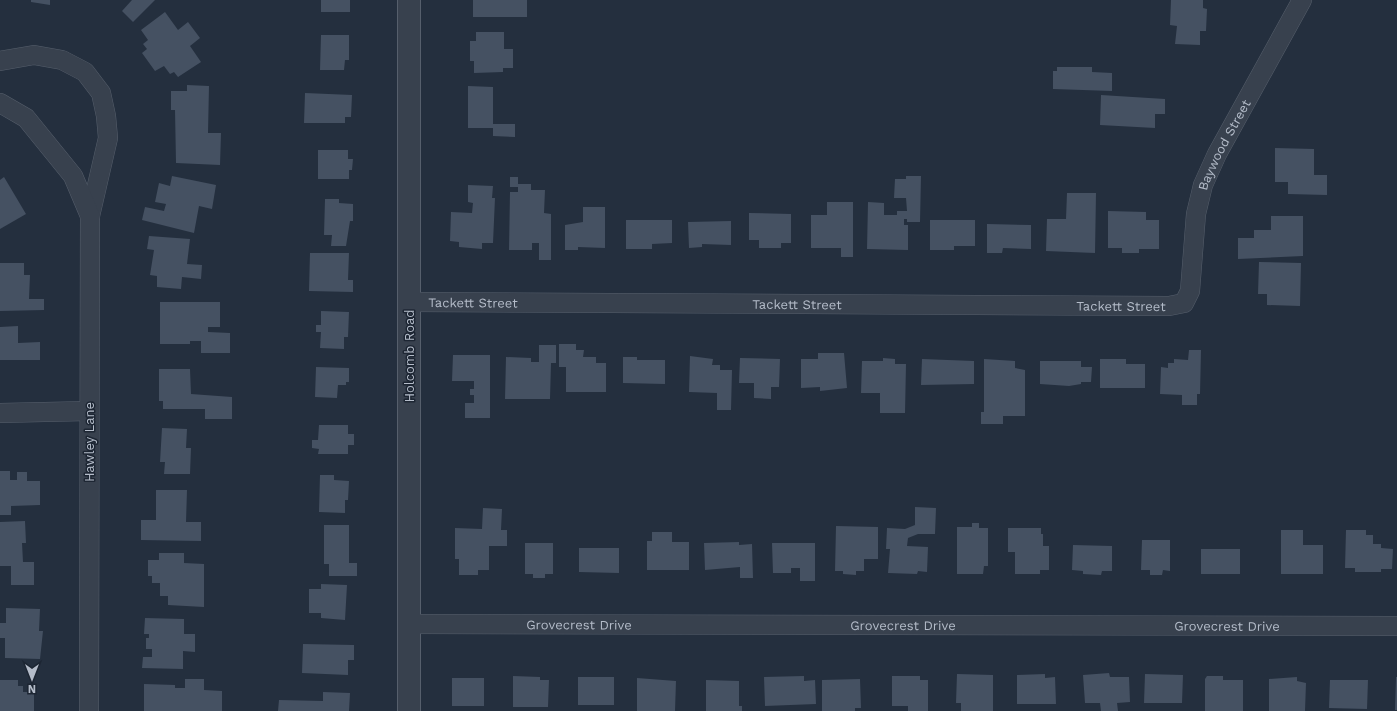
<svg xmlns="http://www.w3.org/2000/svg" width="1397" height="711" font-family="'Work Sans',sans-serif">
  <rect width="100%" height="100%" fill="#242f3e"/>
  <g fill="#455162">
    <polygon points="31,0 50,0 50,5 31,2"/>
    <polygon points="132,0 155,0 133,22 122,11"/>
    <rect x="321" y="0" width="29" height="12"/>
    <rect x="473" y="0" width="54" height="17"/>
    <polygon points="1171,0 1203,0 1203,8 1207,9 1206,31 1200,31 1200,45 1175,44 1177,26 1170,25"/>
    <polygon points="165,12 178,30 188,22 200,38 190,46 201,62 178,77 174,72 170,74 164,66 155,71 142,53 147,49 143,44 148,40 141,30"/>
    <polygon points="476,32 504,32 504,49 513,49 513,68 503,68 503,72 474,73 474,61 470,61 470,41 476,41"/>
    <polygon points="321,35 349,35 349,60 345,60 344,70 320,70"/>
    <polygon points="1057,67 1092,67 1092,72 1112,73 1112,91 1053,89 1053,71 1057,71"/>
    <polygon points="187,85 209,86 208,133 221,133 220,165 176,163 175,110 171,110 171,91 187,91"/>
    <polygon points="468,86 493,87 493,124 515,124 515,137 493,136 493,128 468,128"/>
    <polygon points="305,93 352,95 351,117 345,117 345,123 304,123"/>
    <polygon points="1101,95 1165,99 1165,114 1155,114 1155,128 1100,125"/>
    <polygon points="1275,148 1314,149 1314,175 1327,175 1327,195 1288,194 1288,182 1275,182"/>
    <polygon points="318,150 348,150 348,159 353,159 352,170 349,170 349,179 318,179"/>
    <polygon points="172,176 216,185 212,209 199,206 194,233 142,220 145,207 164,211 166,204 155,202 159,183 170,186"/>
    <polygon points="906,176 921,176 920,222 907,222 907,219 904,219 904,225 908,225 908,250 867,249 868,202 884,203 884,215 897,215 897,211 907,211 906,198 894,198 895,179 906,179"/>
    <polygon points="4,177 26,214 0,229 0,180"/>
    <polygon points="510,177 518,177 518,184 531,184 531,190 545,190 544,213 551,214 551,260 539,260 539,243 532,243 532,250 509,250 510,192 518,192 518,187 510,187"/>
    <polygon points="468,185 493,186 492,198 495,198 493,243 482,243 482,249 459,247 459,242 450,241 451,212 472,213 473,203 468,202"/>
    <polygon points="1067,193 1096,193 1095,253 1046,251 1047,219 1066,219"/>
    <polygon points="325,199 339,199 339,203 353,204 353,221 350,221 346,246 331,246 332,235 324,235"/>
    <polygon points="827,202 853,202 853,257 841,257 841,248 811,248 811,215 827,215"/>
    <polygon points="583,207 605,207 605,248 578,247 578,250 565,250 565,225 583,222"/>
    <polygon points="1108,211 1146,212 1146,220 1159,220 1159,249 1139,249 1139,253 1122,253 1122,248 1108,248"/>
    <polygon points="749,213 791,214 791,243 781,243 781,248 759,248 759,240 749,240"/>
    <polygon points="1271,216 1303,216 1303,256 1238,259 1238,238 1254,238 1254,230 1271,230"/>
    <polygon points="626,220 672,220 672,243 652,244 652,249 626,249"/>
    <polygon points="930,220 975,220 975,246 954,246 954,250 930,250"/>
    <polygon points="731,221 731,245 702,244 702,247 689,248 688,222"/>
    <polygon points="987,224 1031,225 1031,249 1003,248 1002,253 987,253"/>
    <polygon points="149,236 190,239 187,264 202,265 201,279 182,277 181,289 157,287 157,276 150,275 154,250 147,249"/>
    <polygon points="310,253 349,253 348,280 353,280 353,292 309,291"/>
    <polygon points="1259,262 1301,263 1300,306 1267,305 1267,294 1258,294"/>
    <polygon points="0,263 24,263 24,275 30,275 29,299 44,299 44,310 0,311"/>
    <polygon points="160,302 220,302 220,327 208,327 208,332 230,333 230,353 201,353 201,341 190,341 190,344 160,344"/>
    <polygon points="321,311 349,312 348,337 344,337 344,349 320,348 321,332 316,332 316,325 321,325"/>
    <polygon points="18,326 18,343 40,342 40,360 0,360 0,327"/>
    <polygon points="559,344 576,344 576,350 584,350 583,357 596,357 596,363 606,363 606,392 566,392 566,367 559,367"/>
    <polygon points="539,345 556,345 556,363 551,363 550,399 505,399 506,357 531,358 531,362 539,362"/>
    <polygon points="1189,350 1201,350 1200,394 1197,394 1197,405 1182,405 1182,395 1160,394 1161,367 1168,368 1168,363 1174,363 1174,359 1188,360"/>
    <polygon points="818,353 844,353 847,388 820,391 820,387 801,388 801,359 818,359"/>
    <polygon points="453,355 490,355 490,418 465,418 465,403 474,403 474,395 470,395 470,389 474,389 474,381 452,381"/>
    <polygon points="690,356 713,359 712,365 720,365 720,370 732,370 731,410 717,410 717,393 689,392"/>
    <polygon points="623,357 637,357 637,360 665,360 665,384 623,383"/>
    <polygon points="740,358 780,359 779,387 771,387 771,399 754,398 754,383 739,383"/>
    <polygon points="883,358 895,359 895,364 906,364 905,413 880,413 880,393 861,393 862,361 883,361"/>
    <polygon points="922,359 974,361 974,384 921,385"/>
    <polygon points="984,359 1015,361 1015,368 1025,370 1025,416 1003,416 1003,424 981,424 981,412 984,412"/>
    <polygon points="1100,359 1126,359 1126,364 1145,364 1145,388 1100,388"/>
    <polygon points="1040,361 1081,361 1081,367 1092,367 1091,382 1081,382 1081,384 1069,386 1040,384"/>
    <polygon points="316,367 349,368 349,382 346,382 346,385 338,385 337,398 315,397"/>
    <polygon points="159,369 190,369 191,394 232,397 232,419 205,419 205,409 163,409 163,401 159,401"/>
    <polygon points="319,425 348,425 348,434 354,434 354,445 348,445 348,454 318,454 319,449 312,448 312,440 318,440"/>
    <polygon points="162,428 187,429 186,448 191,448 190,474 164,474 165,462 160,462"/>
    <polygon points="0,471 10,471 10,480 17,480 17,472 27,472 27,481 40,481 40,505 11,506 11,515 0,515"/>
    <polygon points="320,475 334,475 334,480 349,481 348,500 345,500 345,513 319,512"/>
    <polygon points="156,490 187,490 186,522 201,522 201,541 141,540 141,520 156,520"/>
    <polygon points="915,507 936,508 935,534 918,534 908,538 907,546 928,547 927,572 918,571 917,574 888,573 890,549 886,549 887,528 905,529 915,525"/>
    <polygon points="483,508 502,509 501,530 507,530 507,546 489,546 489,570 478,570 478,575 459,575 459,559 455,559 455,528 482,529"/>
    <polygon points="25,521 26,543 22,543 23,562 34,562 34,585 11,585 11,566 0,566 0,522"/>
    <polygon points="972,523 979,523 979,528 988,528 988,566 984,566 983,574 957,574 957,527 972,527"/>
    <polygon points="324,525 349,525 349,563 357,563 357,576 329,576 329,564 324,564"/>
    <polygon points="836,526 878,527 878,559 864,559 864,571 856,571 856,575 843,574 843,571 835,571"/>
    <polygon points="1008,528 1041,528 1041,534 1043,534 1043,546 1049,546 1049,570 1040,570 1040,574 1015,574 1015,552 1008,552"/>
    <polygon points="1281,530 1303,530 1303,545 1323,545 1323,574 1281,574"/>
    <polygon points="1346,530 1366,530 1366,535 1373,535 1373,544 1381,544 1381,548 1393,549 1392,569 1381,569 1381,572 1355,572 1355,568 1345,568"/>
    <polygon points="652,532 672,532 672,542 689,542 689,570 647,570 647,541 652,541"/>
    <polygon points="1142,540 1170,540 1170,571 1163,570 1162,575 1150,575 1150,570 1141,570"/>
    <polygon points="739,542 739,545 752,544 753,578 740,578 740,567 705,570 704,543"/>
    <polygon points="525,543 553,543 553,574 545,574 545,578 533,578 533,574 525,574"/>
    <polygon points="772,543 815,543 815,581 800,581 800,568 791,568 791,573 773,573"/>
    <polygon points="1073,545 1112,546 1112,571 1102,571 1101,575 1083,574 1083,571 1072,570"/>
    <polygon points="579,548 619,548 619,573 579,572"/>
    <rect x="1201" y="549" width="39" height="25"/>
    <polygon points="159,553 184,553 184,563 204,564 204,607 168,605 168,596 160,596 160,583 152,583 152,576 148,576 148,560 159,560"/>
    <polygon points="321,584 347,585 345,620 321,618 321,613 309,613 309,589 321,589"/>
    <polygon points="6,608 40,609 39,631 43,631 40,659 5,658 5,638 0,638 0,623 6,623"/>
    <polygon points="145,618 184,619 184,634 195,634 195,652 183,651 183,669 142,668 143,657 152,657 152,649 146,649 146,638 149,638 149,634 144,634"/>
    <polygon points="303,644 354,645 354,660 348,660 348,675 302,673"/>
    <polygon points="1109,673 1110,677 1129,677 1130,702 1117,703 1118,711 1101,711 1100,703 1085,703 1083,675"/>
    <polygon points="957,674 993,675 993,711 961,711 961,703 956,703"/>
    <polygon points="1045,674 1045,678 1055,677 1056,704 1017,704 1017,675"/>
    <polygon points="1145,674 1183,675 1182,703 1144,703"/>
    <polygon points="513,676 540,677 540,680 549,680 548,707 513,707"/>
    <polygon points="804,676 804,681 815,680 816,704 765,706 764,677"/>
    <polygon points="892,676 920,676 920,680 928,680 928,711 908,711 908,706 892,706"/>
    <polygon points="1207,676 1223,676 1223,680 1243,680 1243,711 1205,711 1205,679"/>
    <rect x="578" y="677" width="36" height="28"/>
    <polygon points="1297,677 1297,681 1306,683 1305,711 1269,711 1269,679"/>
    <polygon points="1396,677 1397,677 1397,710 1395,710"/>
    <rect x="452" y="678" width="32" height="28"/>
    <polygon points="637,678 676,681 675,711 637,711"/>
    <polygon points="185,679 204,679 204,690 222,691 222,711 144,711 144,684 175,685 175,688 185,688"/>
    <polygon points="860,679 861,708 855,708 855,711 822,711 822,680"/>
    <polygon points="0,680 18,680 18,686 23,686 23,692 34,692 34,711 0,711"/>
    <polygon points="706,680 739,681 739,706 742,706 742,711 706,711"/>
    <polygon points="1330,680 1368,680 1367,709 1329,708"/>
    <polygon points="323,692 350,693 349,711 278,711 279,700 323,701"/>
  </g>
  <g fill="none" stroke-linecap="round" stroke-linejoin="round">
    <defs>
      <g id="minor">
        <polyline points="0,61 34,55 62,60 85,72 101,93 106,116 108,138 90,216"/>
        <polyline points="0,103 26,118 73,176 90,216 89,711"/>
        <path id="s1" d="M409 302 1169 306 1184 303 1190 291 1196 214 1203 185 1217 154 1302 0"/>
        <polyline points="0,413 89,411"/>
        <path id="s2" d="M409 624 1397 626"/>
      </g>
      <polyline id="tertiary" points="409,711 409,0"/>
    </defs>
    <use href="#minor" stroke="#565f6c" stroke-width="20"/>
    <use href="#tertiary" stroke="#565f6c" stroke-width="24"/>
    <use href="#minor" stroke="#38414e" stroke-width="19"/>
    <use href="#tertiary" stroke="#38414e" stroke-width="22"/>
  </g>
  <g text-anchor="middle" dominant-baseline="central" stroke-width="3" stroke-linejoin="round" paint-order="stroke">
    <g font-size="13" fill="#b4bcc9" stroke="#1d2633">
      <text stroke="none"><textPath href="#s1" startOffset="941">Baywood Street</textPath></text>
      <text stroke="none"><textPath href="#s1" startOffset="64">Tackett Street</textPath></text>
      <text stroke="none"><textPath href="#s1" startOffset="388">Tackett Street</textPath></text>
      <text stroke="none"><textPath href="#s1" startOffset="712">Tackett Street</textPath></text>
      <text transform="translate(409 356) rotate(-90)">Holcomb Road</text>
      <text transform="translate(89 442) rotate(-90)">Hawley Lane</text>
      <text stroke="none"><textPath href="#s2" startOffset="170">Grovecrest Drive</textPath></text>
      <text stroke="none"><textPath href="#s2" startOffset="494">Grovecrest Drive</textPath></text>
      <text stroke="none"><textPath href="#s2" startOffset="818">Grovecrest Drive</textPath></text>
    </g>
  </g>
  <g transform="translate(32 679) rotate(180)" stroke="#1d2633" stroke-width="3" paint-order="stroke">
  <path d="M0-3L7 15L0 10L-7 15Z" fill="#b4bcc9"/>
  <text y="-6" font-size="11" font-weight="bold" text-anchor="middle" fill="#b4bcc9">N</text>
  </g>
</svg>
